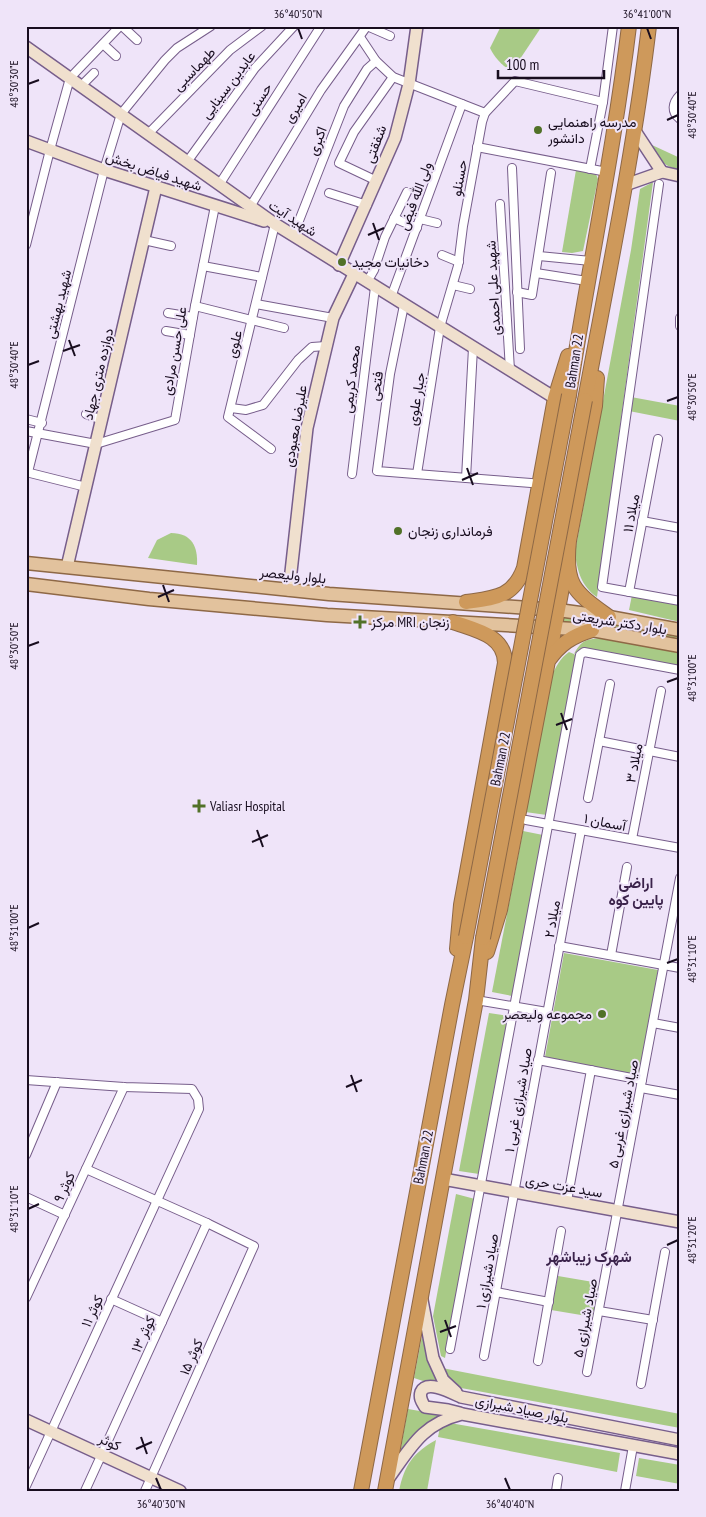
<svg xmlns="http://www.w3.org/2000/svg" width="706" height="1517" font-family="'PT Sans Narrow',Vazirmatn,sans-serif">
  <rect width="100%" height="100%" fill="#efe4f9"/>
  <g fill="#a8ca86">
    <path d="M501 26H542L512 71C502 66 495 58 490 48Z"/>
    <path d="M652 145 680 158V170C664 166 658 161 652 145Z"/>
    <polygon points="576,170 596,174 598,179 583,251 572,253 562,252"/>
    <path d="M653 182 597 597C581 586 577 570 575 552L631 250 640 189Z"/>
    <polygon points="631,397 680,406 680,421 629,411"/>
    <path d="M171 533C192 533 198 547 197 565L148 558 157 540Z"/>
    <polygon points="632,595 680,605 680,622 629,610"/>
    <polygon points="561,615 680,635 680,641 560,622"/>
    <path d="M604 638 680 653V666L583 648 574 654 576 656 547 815 525 812 551 677C556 667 560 658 569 652L574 654C582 639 588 639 604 638Z"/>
    <polygon points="523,831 543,835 512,996 492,992"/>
    <polygon points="564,953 658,970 639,1075 545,1057"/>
    <polygon points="489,1013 509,1016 479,1174 459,1171"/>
    <polygon points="456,1194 475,1199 445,1358 441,1356 433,1316"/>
    <polygon points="558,1276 599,1283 593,1317 551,1310"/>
    <polygon points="422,1336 428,1359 434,1375 446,1386 436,1380 426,1382 414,1378"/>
    <polygon points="442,1368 680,1414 680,1428 461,1388 451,1381"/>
    <path d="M408 1409 443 1415C423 1423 413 1437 400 1453Z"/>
    <polygon points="450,1423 620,1453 617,1472 438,1437 440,1427"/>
    <path d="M436 1440 427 1491H399C404 1465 414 1452 436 1440Z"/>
    <polygon points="639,1458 680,1465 680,1484 636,1476"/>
  </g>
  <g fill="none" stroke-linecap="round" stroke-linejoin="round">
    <defs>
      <g id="street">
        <polyline points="122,26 137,40"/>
        <polyline points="367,26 390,36"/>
        <polyline points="360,37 376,61 393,77 485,113 482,122 463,226 458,266 440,327 417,474"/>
        <polyline points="103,44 116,56"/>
        <polyline points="81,86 94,73"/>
        <path d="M680 95C672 103 671 112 680 119"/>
        <polyline points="485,113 515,81 603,102"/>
        <polyline points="148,134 230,50 262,26"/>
        <polyline points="477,147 607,172"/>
        <polyline points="187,162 255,68 294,26"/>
        <polyline points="512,168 520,349"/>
        <polyline points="590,169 603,102 613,26"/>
        <polyline points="377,181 339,163 354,132 393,77"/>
        <polyline points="659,184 602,587 680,601"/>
        <polyline points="219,185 321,26"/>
        <polyline points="329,193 367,205"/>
        <polyline points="500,204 510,370"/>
        <polyline points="250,207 321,90 367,26"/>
        <polyline points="394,218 417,228"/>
        <polyline points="420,219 437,223"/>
        <polyline points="293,236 344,106 367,69 376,61"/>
        <polyline points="144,240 171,246"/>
        <polyline points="26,245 50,150 70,78 120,26"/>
        <polyline points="442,255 459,262"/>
        <polyline points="539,256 591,261"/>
        <polyline points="203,266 262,277"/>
        <polyline points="536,273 587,281"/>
        <polyline points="367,282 374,270 385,237 407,192"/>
        <polyline points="453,285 470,289"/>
        <polyline points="517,292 532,295 551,173"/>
        <polyline points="391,297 462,104"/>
        <polyline points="256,304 333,318"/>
        <polyline points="404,305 390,374 377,471 531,483"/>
        <polyline points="195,306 284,328"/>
        <polyline points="168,313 193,317"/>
        <polyline points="680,318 680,326"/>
        <polyline points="166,331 190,335"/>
        <polyline points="231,408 246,410 263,405 298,360 312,347 326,346"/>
        <polyline points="86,414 102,420"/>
        <polyline points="26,419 42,423"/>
        <polyline points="26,431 96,444 175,420 195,306 215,206"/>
        <polyline points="271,449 228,417 275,224"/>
        <polyline points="26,472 86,487"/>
        <polyline points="28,472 104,170 121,114 165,60 177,48 211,26"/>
        <polyline points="352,474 375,287"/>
        <polyline points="466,478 473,348"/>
        <polyline points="642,521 680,528"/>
        <polyline points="629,592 658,439"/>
        <polyline points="599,741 680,757"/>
        <polyline points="588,798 610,684"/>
        <polyline points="526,820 680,848"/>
        <polyline points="632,839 661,691"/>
        <polyline points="559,946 680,968"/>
        <polyline points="611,955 627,867"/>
        <polyline points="476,1000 547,1012"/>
        <polyline points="653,1023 680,1028"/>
        <polyline points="538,1060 642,1080"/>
        <polyline points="26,1080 124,1087 192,1089 198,1099 199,1109 26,1486"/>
        <polyline points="641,1088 680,1095"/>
        <polyline points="26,1155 57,1082"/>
        <polyline points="86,1169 207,1223 254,1246 145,1491"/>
        <polyline points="26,1197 65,1215"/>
        <polyline points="567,1201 591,1070"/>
        <polyline points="496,1292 549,1302"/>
        <polyline points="26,1298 124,1087"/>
        <polyline points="111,1299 162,1322"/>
        <polyline points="599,1311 653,1320"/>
        <polyline points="450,1349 580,655 584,652 680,670"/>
        <polyline points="484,1356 581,830"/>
        <polyline points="538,1361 561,1231"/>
        <polyline points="587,1372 680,878"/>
        <polyline points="641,1384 665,1252"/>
        <polyline points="85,1491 207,1223"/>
        <polyline points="556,1491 558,1478"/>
        <polyline points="625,1491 633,1446"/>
      </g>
      <g id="secondary">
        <polyline points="26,47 275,224 555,398"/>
        <polyline points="635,131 662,172"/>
        <polyline points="26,141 104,170 264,221"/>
        <polyline points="625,185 662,172 680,176"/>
        <polyline points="339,265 395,138 409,84 417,26"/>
        <polyline points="67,567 156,187"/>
        <polyline points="289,590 307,428 333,318 354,274"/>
        <polyline points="443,1179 680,1222"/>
        <polyline points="422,1300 433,1358 443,1380 456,1392"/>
        <path d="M460 1413 448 1410 425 1407C422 1402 419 1398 421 1392 427 1379 452 1393 461 1397L680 1440"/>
        <polyline points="26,1420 180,1491"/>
        <path d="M388 1479C411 1447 422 1424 462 1414L680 1454"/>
      </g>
      <g id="primary">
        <polyline points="26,563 329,594 558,610 609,617 680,630"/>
        <polyline points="26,584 149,599 327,615 592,630 680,646"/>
      </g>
      <g id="highway">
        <path d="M597 378 595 406 569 541C564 586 575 592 609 617"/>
        <path d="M569 395C588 272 614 150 629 26"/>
        <path d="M585 400C608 276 634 152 649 26"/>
        <path d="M466 602C494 598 513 598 524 568L555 398 568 356"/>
        <path d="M453 622C475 630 505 635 505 663L461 905 457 949"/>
        <polyline points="549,658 566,566"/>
        <path d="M487 952 500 910 548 661C560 644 572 636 592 630"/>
        <polyline points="361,1491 452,1005 466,937"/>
        <polyline points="385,1491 476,1000 483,938"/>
      </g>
    </defs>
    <use href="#street" stroke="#775e8b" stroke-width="10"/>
    <use href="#secondary" stroke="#775e8b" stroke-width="14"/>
    <use href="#primary" stroke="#8e6846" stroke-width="15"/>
    <use href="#highway" stroke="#8e6846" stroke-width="16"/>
    <use href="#street" stroke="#fff" stroke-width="8"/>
    <use href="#secondary" stroke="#f0e0ce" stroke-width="11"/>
    <use href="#primary" stroke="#e2c29d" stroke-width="12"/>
    <use href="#highway" stroke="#ce995b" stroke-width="14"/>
    <defs>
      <g id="highway-bridge">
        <polyline points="466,937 569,395"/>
        <polyline points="483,938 585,400"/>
      </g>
    </defs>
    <use href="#highway-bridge" stroke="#8e6846" stroke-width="16" stroke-linecap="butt"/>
    <use href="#highway-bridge" stroke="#ce995b" stroke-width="14"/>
  </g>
  <path fill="none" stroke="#180d1f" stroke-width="2" d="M298 28 302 39M647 28 651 39M28 84 39 80M667 120 678 115M373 223 379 240M368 235 384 228M69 340 75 356M63 351 80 345M28 365 39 361M667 401 678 397M467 468 473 485M462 480 478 473M163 585 169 602M158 597 174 590M28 646 39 642M667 682 678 678M561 713 567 730M556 725 572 719M257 830 263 847M252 842 268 835M28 928 39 923M667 963 678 959M351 1075 357 1092M346 1087 362 1080M28 1209 39 1204M667 1245 678 1240M445 1320 451 1337M440 1332 456 1326M141 1437 147 1454M136 1449 152 1442M156 1478 161 1490M505 1478 510 1490"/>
  <g fill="#517128" stroke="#efe4f9" stroke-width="2">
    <circle cx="538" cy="130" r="5"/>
    <circle cx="342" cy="262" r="5"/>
    <circle cx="398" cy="531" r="5"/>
    <path d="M357.5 614.5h5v5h5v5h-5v5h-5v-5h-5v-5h5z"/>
    <path d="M196.5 798.5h5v5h5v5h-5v5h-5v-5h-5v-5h5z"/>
    <circle cx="602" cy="1014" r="5"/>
  </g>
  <g text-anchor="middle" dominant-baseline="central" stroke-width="4" stroke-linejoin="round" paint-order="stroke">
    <g font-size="14" fill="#180d1f" stroke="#efe4f9">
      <text transform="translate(194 69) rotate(-46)">طهماسبی</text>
      <text transform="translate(228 85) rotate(-53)">عابدین سینایی</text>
      <text transform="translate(259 99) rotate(-57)">حسنی</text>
      <text transform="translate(295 108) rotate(-59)">امیری</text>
      <text transform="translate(317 141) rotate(-69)">اکبری</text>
      <text transform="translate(375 144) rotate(-69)">شفقتی</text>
      <text transform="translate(154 171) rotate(18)">شهید فیاض بخش</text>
      <text transform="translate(459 178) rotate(-80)">حسنلو</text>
      <text transform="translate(415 196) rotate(-70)">ولی الله فیض</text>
      <text transform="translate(293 218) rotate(33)">شهید آیت</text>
      <text transform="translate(493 288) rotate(-93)">شهید علی احمدی</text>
      <text transform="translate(58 304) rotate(-76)">شهید بهشتی</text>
      <text transform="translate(234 344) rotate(-76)">علوی</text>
      <text transform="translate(174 351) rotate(-80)">علی حسن مرادی</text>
      <text transform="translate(574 361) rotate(-81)">Bahman 22</text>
      <text transform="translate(98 374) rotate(-77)">دوازده متری جهاد</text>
      <text transform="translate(351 379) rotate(-83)">محمد کریمی</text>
      <text transform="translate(376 386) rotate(-82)">فتحی</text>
      <text transform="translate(416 399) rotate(-81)">جبار علوی</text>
      <text transform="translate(295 426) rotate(-80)">علیرضا معبودی</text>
      <text transform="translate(631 513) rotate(-79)">میلاد ۱۱</text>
      <text transform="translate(293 575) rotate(6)">بلوار ولیعصر</text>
      <text transform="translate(620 622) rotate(9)">بلوار دکتر شریعتی</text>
      <text transform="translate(500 759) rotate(-79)">Bahman 22</text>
      <text transform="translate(634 763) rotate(-79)">میلاد ۳</text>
      <text transform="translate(605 822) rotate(11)">آسمان ۱</text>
      <text transform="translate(552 919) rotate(-80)">میلاد ۲</text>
      <text transform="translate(518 1100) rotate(-80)">صیاد شیرازی غربی ۱</text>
      <text transform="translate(623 1114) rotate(-79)">صیاد شیرازی غربی ۵</text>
      <text transform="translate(423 1157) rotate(-79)">Bahman 22</text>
      <text transform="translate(564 1186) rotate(10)">سید عزت حری</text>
      <text transform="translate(64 1187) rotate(-65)">کوثر ۹</text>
      <text transform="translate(487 1271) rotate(-80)">صیاد شیرازی ۱</text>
      <text transform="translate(92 1311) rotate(-65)">کوثر ۱۱</text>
      <text transform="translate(585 1318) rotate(-79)">صیاد شیرازی ۵</text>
      <text transform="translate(143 1334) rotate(-65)">کوثر ۱۳</text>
      <text transform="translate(191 1357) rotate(-66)">۱۵ کوثر</text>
      <text transform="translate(522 1409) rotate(11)">بلوار صیاد شیرازی</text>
      <text transform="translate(110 1442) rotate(25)">کوثر</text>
    </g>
    <g font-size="14" fill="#180d1f" stroke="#efe4f9" text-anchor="start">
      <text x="548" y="122">مدرسه راهنمایی<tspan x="548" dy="16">دانشور</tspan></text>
      <text x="352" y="262">دخانیات مجید</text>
      <text x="408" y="531">فرمانداری زنجان</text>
      <text x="371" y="622">مرکز MRI زنجان</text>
      <text x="210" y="806">Valiasr Hospital</text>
      <text x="592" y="1014" text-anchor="end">مجموعه ولیعصر</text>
    </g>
    <g font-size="15" font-weight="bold" fill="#3b234b" stroke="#efe4f9">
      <text x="636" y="882">اراضی<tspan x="636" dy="17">پایین کوه</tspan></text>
      <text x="589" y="1256">شهرک زیباشهر</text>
    </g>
  </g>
  <rect width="706" height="1517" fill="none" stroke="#efe4f9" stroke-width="55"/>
  <path d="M498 70v8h106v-8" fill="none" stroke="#180d1f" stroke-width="2.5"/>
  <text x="506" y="70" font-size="15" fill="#180d1f" stroke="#efe4f9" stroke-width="4" paint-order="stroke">100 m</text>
  <rect x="28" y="28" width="650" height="1462" fill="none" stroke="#180d1f" stroke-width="2"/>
  <g font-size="12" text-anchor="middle" fill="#180d1f">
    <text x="298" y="18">36°40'50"N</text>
    <text x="647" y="18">36°41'00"N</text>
    <text transform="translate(14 84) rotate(-90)" y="4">48°30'30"E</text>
    <text transform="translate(692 115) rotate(-90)" y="4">48°30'40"E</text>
    <text transform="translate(14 365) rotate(-90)" y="4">48°30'40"E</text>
    <text transform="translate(692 397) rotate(-90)" y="4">48°30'50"E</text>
    <text transform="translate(14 646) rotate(-90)" y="4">48°30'50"E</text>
    <text transform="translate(692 678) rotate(-90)" y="4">48°31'00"E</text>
    <text transform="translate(14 928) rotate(-90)" y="4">48°31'00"E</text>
    <text transform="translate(692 959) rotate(-90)" y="4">48°31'10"E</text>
    <text transform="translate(14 1209) rotate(-90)" y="4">48°31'10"E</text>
    <text transform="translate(692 1240) rotate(-90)" y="4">48°31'20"E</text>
    <text x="161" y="1508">36°40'30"N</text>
    <text x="510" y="1508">36°40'40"N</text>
  </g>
</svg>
